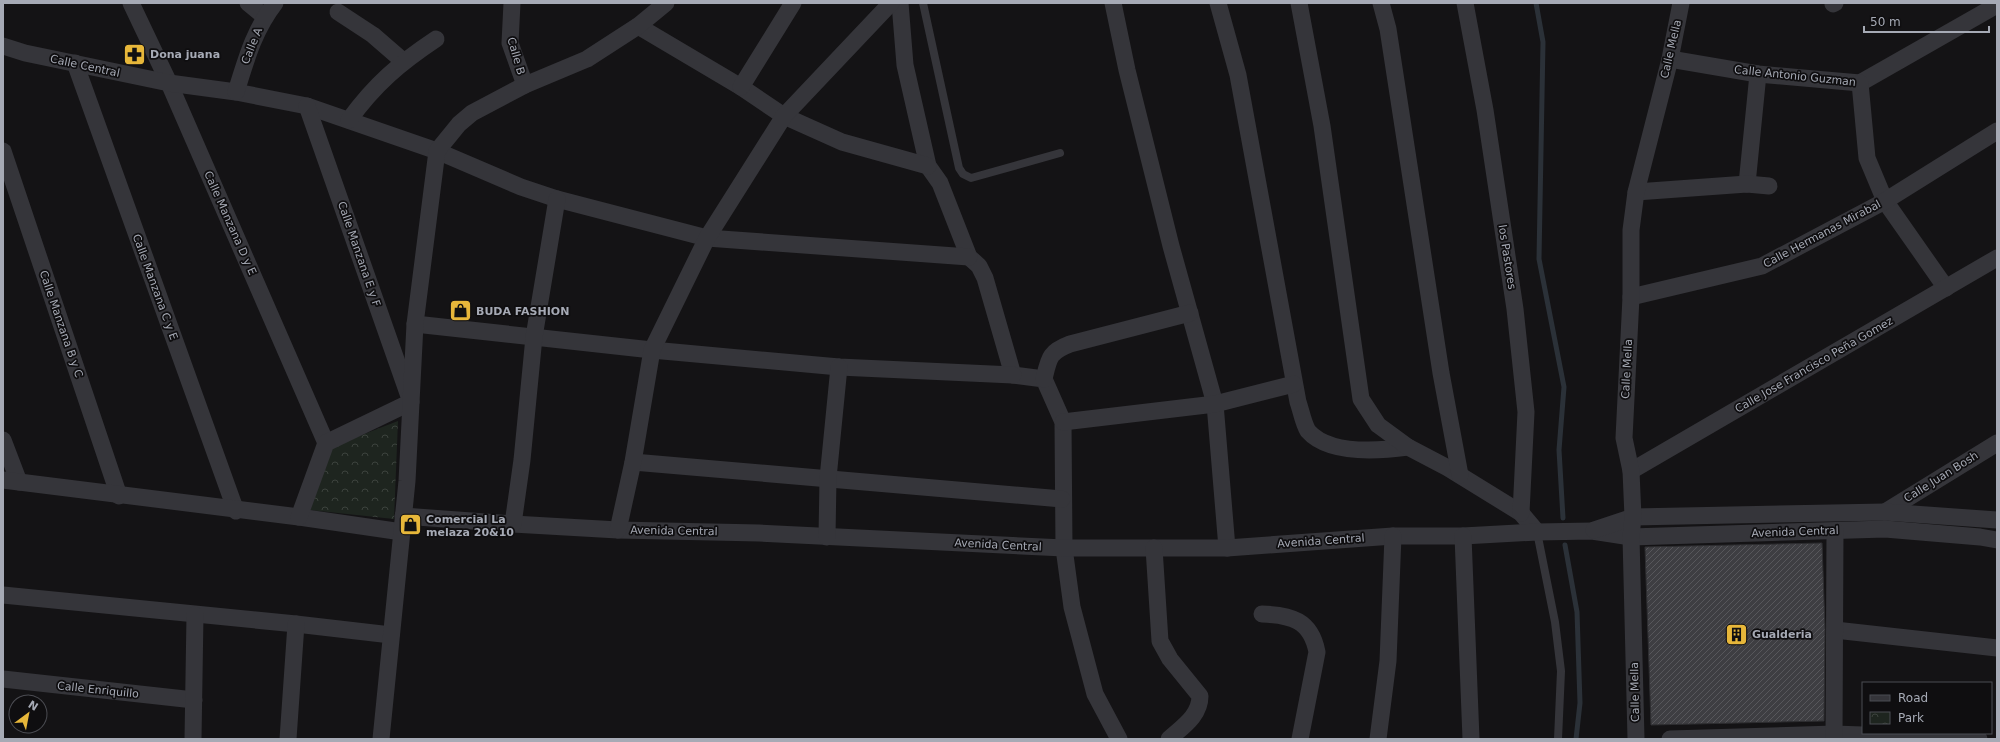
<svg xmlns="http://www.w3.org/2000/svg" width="2000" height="742" font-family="'DejaVu Sans',sans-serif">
  <defs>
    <pattern id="park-crowns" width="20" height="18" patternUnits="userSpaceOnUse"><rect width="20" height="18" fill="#1e251f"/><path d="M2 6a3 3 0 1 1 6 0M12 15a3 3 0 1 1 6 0" fill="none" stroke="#3c423d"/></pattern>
    <pattern id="building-hatch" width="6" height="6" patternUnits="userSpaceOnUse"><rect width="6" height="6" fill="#3e3e42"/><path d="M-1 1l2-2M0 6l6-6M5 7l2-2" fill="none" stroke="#57575b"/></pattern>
  </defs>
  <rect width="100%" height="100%" fill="#141315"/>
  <polygon fill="url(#park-crowns)" points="398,421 394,519 310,510 333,446"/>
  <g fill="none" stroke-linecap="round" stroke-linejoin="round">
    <g stroke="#2b3138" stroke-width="5">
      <polyline points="1536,3 1543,42 1539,259 1564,387 1559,450 1563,518"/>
      <polyline points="1565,545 1577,612 1580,703 1576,739"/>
    </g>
  </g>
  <polygon fill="url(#building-hatch)" stroke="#2e2e31" points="1822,543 1825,629 1824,721 1651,725 1645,547"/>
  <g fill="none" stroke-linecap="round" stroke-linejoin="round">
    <g stroke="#35353a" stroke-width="8">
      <polyline points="923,3 959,168 963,174 971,178 1060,153"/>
      <polyline points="1537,532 1555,622 1561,671 1558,739"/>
    </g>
    <g stroke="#35353a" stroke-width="17">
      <polyline points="131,3 169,83 326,443"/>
      <polyline points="248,3 265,17"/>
      <polyline points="512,3 510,43 525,85"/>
      <polyline points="900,3 905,65 928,166 940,183 969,257 979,266 985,278 1013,375 1044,379 1063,422 1064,548 1072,607 1095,694 1119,739"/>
      <polyline points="1113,3 1127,70 1171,246 1215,404 1227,548"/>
      <path d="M1218 3 1238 75 1298 402C1301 410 1303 423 1308 431 1329 455 1379 451 1408 447"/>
      <polyline points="1299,3 1322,126 1361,399 1378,425 1408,447 1448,468 1521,513 1537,532"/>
      <polyline points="1381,3 1388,29 1441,373 1460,475"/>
      <polyline points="1465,3 1485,110 1515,309 1526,412 1521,513"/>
      <polyline points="1833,4 1835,3"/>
      <polyline points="338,12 373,35 403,61"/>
      <polyline points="638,26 741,87 784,116 842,142 928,166"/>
      <polyline points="3,46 25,53 169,83 236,92 307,106 437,151 521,187 557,199 707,238 969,257"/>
      <polyline points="1670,59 1758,74 1860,83 1997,5"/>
      <polyline points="75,63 236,511"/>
      <polyline points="1860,83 1867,158 1885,201 1946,288"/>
      <polyline points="741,87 793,3"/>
      <path d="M236 92C246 60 254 30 275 3"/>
      <path d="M349 120C375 84 400 63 436 39"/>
      <polyline points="3,151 119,496"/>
      <polyline points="1747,184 1758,74"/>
      <polyline points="1636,192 1747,184 1769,186"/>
      <polyline points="1631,297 1762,266 1885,201 1997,131"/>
      <polyline points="415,324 652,350 839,367 1013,375"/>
      <path d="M1044 379C1049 358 1049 352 1070 344L1190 313"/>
      <polyline points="1063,422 1215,404 1294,384"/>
      <polyline points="3,440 19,482"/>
      <polyline points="633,462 1062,499"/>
      <polyline points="1631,471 1997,258"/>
      <polyline points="3,480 299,517 402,532"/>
      <polyline points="1885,512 1997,443"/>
      <polyline points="403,516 513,524 618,530 759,533 1064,548 1227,548 1393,536 1463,536 1537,532 1592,531 1631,537 1885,529 1980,537 1997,540"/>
      <polyline points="299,517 326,443 411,402 307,106"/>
      <polyline points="513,524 522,460 534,337 557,199"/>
      <polyline points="618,530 633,462 652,350 707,238 784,116 891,3"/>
      <polyline points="1594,530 1633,517 1885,512 1997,520"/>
      <polyline points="1463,536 1471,739"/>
      <polyline points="827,537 828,478 839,367"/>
      <path d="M1154 548 1160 641 1170 659 1200 696C1200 716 1182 727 1169 739"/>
      <polyline points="3,595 296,624 391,635"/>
      <path d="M1262 614C1291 615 1311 620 1317 652L1300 739"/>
      <polyline points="1835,630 1997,648"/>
      <polyline points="3,679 194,700"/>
      <polyline points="193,739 195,615"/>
      <polyline points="288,739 296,624"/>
      <polyline points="381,739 407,481 415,324 437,151 459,124 472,113 525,85 587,59 638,26 666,3"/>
      <polyline points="1378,739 1388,661 1393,536"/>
      <polyline points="1636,739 1631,537 1633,517 1631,471 1624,438 1631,297 1631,230 1636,192 1670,59 1681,3"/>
      <polyline points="1670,739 1834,734 1979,739"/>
      <polyline points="1834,739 1835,531"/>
    </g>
  </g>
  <defs>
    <symbol id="pharmacy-square" viewBox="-11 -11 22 22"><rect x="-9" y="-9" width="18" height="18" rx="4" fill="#e7b73a" stroke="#0f0e10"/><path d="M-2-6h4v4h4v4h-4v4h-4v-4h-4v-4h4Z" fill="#111"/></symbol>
    <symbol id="shop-square" viewBox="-11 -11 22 22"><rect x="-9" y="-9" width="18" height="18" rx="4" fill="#e7b73a" stroke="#0f0e10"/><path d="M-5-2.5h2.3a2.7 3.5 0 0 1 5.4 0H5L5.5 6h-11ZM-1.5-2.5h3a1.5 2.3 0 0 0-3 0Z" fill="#111"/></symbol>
    <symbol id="building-square" viewBox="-11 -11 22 22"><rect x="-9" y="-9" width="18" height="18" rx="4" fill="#e7b73a" stroke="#0f0e10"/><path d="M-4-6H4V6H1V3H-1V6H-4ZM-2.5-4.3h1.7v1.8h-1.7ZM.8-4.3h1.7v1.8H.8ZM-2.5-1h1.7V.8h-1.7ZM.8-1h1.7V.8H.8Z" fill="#111"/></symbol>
  </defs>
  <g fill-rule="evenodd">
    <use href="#pharmacy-square" x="122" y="42" width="25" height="25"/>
    <use href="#shop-square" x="448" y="298" width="25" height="25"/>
    <use href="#shop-square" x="398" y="512" width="25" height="25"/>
    <use href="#building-square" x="1724" y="622" width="25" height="25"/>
  </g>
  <g text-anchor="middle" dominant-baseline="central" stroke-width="3.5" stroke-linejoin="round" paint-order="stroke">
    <g font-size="11" fill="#a6aab5" stroke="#0f0e10">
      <text transform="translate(252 46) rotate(-68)">Calle A</text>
      <text transform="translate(1671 49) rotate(-77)">Calle Mella</text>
      <text transform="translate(516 56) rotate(74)">Calle B</text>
      <text transform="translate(85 66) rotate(12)">Calle Central</text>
      <text transform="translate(1795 76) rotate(6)">Calle Antonio Guzman</text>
      <text transform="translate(230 223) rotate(66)">Calle Manzana D y E</text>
      <text transform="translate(1822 234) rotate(-28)">Calle Hermanas Mirabal</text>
      <text transform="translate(359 254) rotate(71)">Calle Manzana E y F</text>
      <text transform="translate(1507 257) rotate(81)">los Pastores</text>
      <text transform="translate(155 287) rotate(70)">Calle Manzana C y E</text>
      <text transform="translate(61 324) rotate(71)">Calle Manzana B y C</text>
      <text transform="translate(1814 365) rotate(-30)">Calle Jose Francisco Peña Gomez</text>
      <text transform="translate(1627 369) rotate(-87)">Calle Mella</text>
      <text transform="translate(1941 477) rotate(-32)">Calle Juan Bosh</text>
      <text transform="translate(674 531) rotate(1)">Avenida Central</text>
      <text transform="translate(1795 532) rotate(-2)">Avenida Central</text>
      <text transform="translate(1321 541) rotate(-4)">Avenida Central</text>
      <text transform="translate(998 545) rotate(3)">Avenida Central</text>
      <text transform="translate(98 690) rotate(6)">Calle Enriquillo</text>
      <text transform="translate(1635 692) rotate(-91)">Calle Mella</text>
    </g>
    <g font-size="11" font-weight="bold" fill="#a6aab5" stroke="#0f0e10" text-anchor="start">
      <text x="150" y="54">Dona juana</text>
      <text x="476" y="311">BUDA FASHION</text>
      <text x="426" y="519">Comercial La<tspan x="426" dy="13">melaza 20&amp;10</tspan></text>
      <text x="1752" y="634">Gualderia</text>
    </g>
  </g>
  <rect width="2000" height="742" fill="none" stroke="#a6aab5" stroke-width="8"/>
  <rect x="1862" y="682" width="130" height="52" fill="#0f0e10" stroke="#4b4c52"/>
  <rect x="1870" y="695" width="20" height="6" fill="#35353a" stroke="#4b4c52"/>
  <text x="1898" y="702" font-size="12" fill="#a6aab5">Road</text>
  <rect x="1870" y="712" width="20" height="12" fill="url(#park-crowns)" stroke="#4b4c52"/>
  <text x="1898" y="722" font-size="12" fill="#a6aab5">Park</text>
  <g transform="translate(28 714) rotate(32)"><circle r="19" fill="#0f0e10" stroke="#4b4c52"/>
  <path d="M0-3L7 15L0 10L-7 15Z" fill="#e7b73a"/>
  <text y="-6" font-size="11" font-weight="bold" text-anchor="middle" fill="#a6aab5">N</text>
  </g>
  <path d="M1864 26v6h125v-6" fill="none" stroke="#a6aab5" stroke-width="2"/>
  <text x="1870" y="26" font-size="12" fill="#a6aab5" stroke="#0f0e10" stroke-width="3" paint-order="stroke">50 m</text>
</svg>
